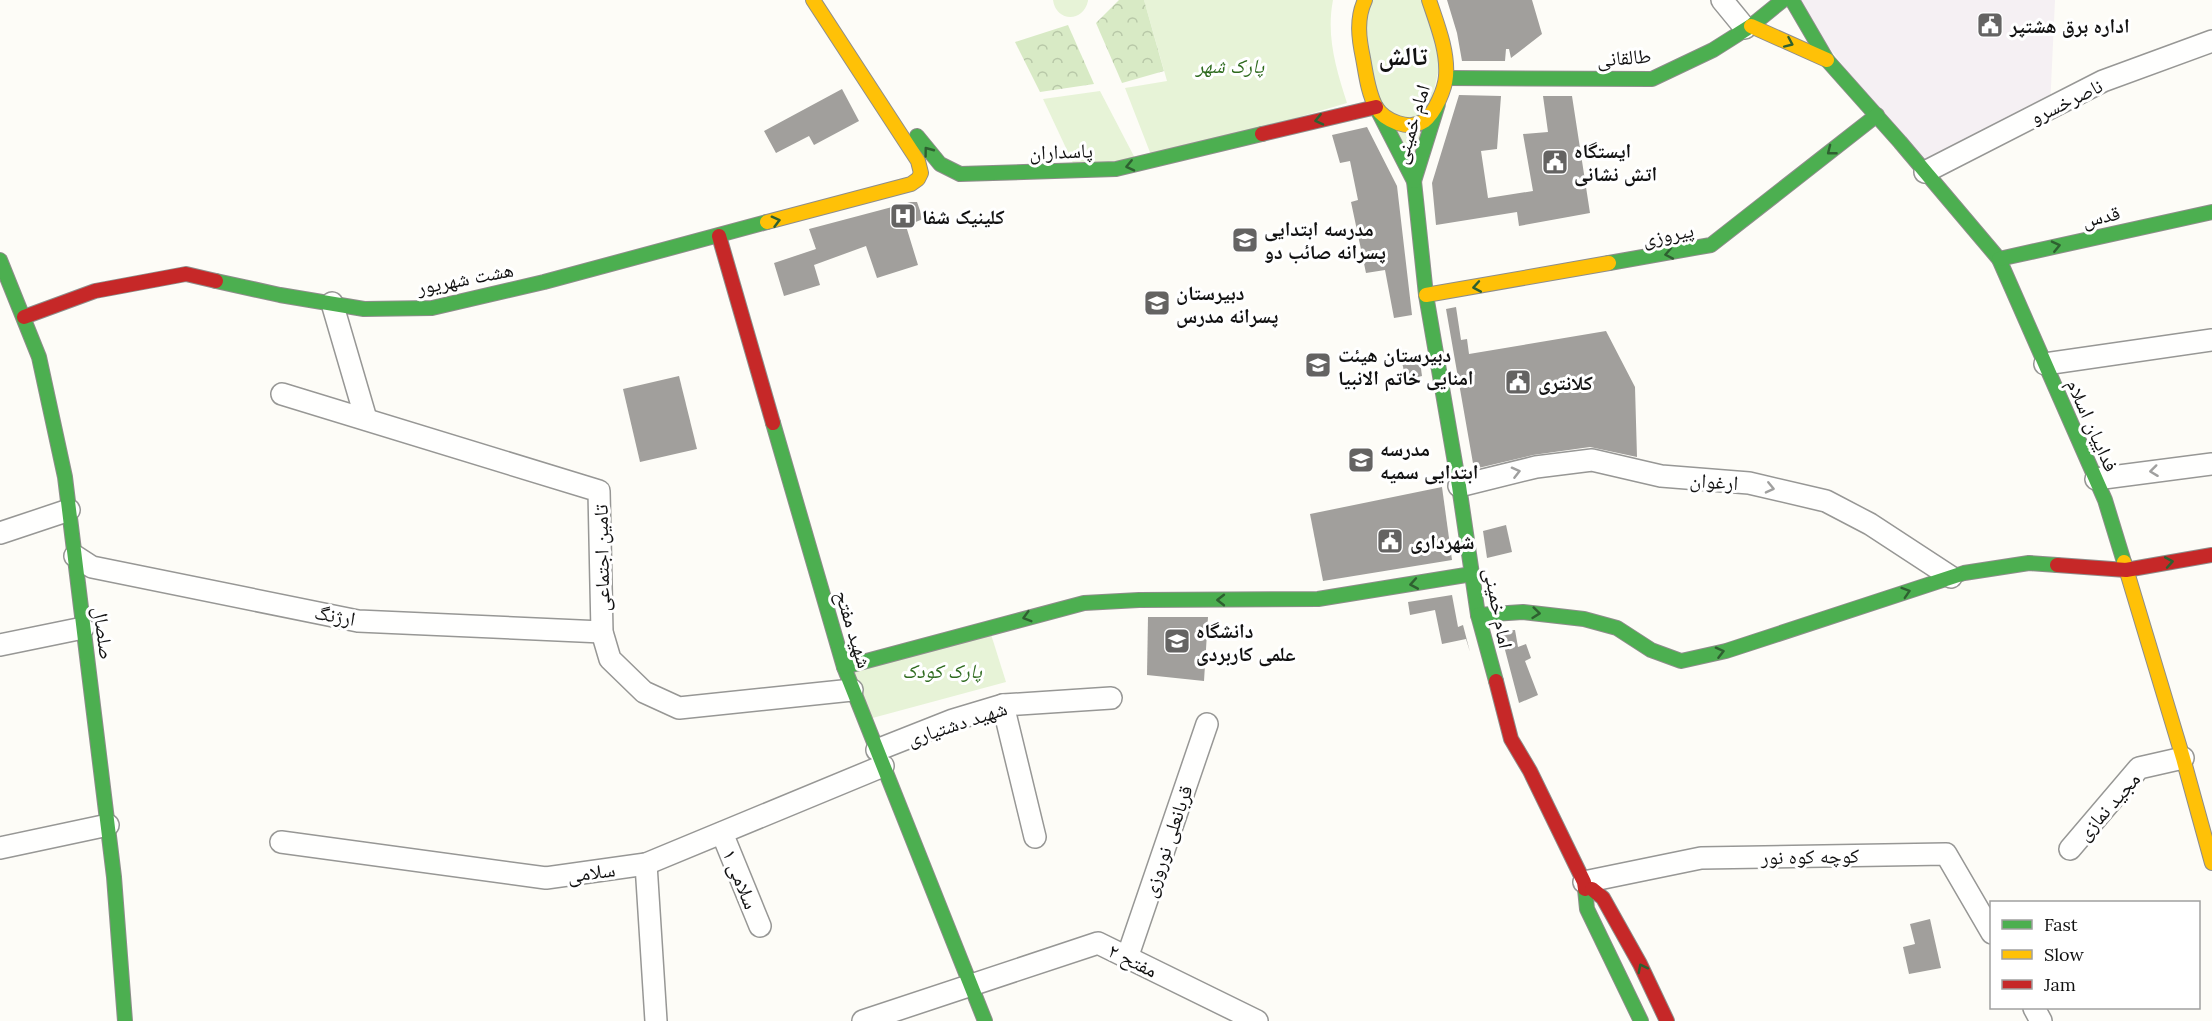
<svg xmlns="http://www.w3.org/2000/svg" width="2212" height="1021" font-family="Lora,'Noto Naskh Arabic',serif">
  <defs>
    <pattern id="forest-crowns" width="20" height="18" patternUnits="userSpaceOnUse" patternTransform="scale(1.5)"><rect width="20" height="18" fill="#d8eac5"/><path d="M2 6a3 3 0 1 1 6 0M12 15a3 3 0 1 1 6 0" fill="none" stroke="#b8c8a8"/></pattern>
  </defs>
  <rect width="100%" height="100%" fill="#fdfcf7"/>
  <polygon fill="#f5f0f3" points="1792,0 2055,0 2050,108 1926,172"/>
  <g fill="#e7f3d7">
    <path d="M1053 0H1088V1C1083 23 1056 22 1053 0Z"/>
    <path d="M1144 0H1333C1326 36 1336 68 1347 103L1153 160 1125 88 1167 81Z"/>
    <polygon points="1363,0 1429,0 1443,50 1414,181 1376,107"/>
    <polygon points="1100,91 1138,164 1073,163 1043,99"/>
    <polygon points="989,628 1006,682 865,720 844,667"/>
  </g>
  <g fill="url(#forest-crowns)">
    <polygon points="1119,0 1144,0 1164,71 1122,83 1096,23"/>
    <polygon points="1068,25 1094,84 1040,92 1015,42"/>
  </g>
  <g fill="#a19f9c">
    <polygon points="1447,0 1532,0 1542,34 1511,58 1509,49 1506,49 1505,61 1462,61 1457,33"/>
    <polygon points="842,89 859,121 814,145 809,136 776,153 764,131"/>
    <polygon points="1459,95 1501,96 1497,149 1481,151 1488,198 1533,191 1523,134 1548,132 1543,96 1572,96 1590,213 1519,226 1517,212 1436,225 1432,183"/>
    <polygon points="1367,127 1397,186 1412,315 1394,318 1385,270 1366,273 1351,202 1358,200 1350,161 1340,163 1332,135"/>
    <polygon points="911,202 917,202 923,219 906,226 918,265 877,278 866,246 814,265 820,285 784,296 774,263 816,249 809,229"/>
    <polygon points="1456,307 1461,340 1467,339 1469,354 1606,331 1635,387 1637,457 1590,447 1533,455 1474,469 1446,309"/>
    <polygon points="1419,354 1422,376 1406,380 1401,358"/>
    <polygon points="679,376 697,449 640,462 623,389"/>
    <polygon points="1442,487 1452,560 1323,581 1310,514"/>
    <polygon points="1506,525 1512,552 1487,558 1483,531"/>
    <polygon points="1452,595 1458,627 1463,625 1470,652 1466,639 1442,644 1435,610 1410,615 1408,602"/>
    <polygon points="1148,617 1208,617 1204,681 1147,675"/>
    <polygon points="1515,630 1518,647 1526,644 1531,658 1525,661 1538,695 1519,703 1500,631"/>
    <polygon points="1930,919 1941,968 1909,974 1903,947 1915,944 1910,924"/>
  </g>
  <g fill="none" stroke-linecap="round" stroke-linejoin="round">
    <defs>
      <g id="street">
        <polyline points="1722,0 1745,28"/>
        <polyline points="1925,172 2103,81 2212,41"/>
        <polyline points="332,303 366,419"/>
        <polyline points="2045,364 2212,340"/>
        <polyline points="282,394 599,491 602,632 610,659 644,692 679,708 852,690"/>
        <polyline points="2096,479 2212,464"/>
        <polyline points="1459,486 1536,467 1592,460 1661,476 1749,483 1826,501 1870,524 1951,577"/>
        <polyline points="0,533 69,510"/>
        <polyline points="75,556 92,567 358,621 602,632"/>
        <polyline points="0,645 83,628"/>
        <polyline points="1003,705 1035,837"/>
        <polyline points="877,750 953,720 1003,705 1111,698"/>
        <polyline points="722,833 760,926"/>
        <polyline points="281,842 546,878 646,864 883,766"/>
        <polyline points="0,848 108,825"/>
        <polyline points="2070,849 2139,768 2183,758"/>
        <polyline points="646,864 656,1021"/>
        <polyline points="1584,882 1701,858 1946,854 1992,933"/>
        <polyline points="1127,958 1207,724"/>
        <polyline points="2034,1008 2041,1021"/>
        <polyline points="863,1021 1098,943 1257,1021"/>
      </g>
      <g id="fast">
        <polyline points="1792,0 1827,60 1900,142 1999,259 2105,500 2124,562"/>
        <polyline points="1446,78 1652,79 1713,50 1751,26 1783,0"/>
        <polyline points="1376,107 1414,181 1426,295 1459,486 1478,615 1496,681"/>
        <polyline points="917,136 940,164 960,174 1116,169 1262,134"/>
        <polyline points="1414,181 1438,104"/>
        <polyline points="1999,259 2212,212"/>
        <polyline points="0,260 39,357 65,477 114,877 125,1021"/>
        <polyline points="1609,263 1711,245 1877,115"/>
        <polyline points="216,281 280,295 364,309 432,308 544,282 767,222"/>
        <polyline points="773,423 844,667 985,1021"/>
        <polyline points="1478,615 1523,612 1584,619 1617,628 1651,650 1681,661 1726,651 1964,573 2029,563 2057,565"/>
        <polyline points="844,667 1084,603 1139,600 1318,599 1472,574"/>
        <polyline points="1585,889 1587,909 1641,1021"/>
      </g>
      <g id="slow">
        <path d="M1365 0C1356 19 1359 39 1363 58 1366 74 1368 93 1376 107 1385 121 1409 131 1424 121 1435 113 1445 89 1446 76 1448 51 1437 24 1429 0"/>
        <polyline points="1751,26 1827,60"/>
        <polyline points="767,222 911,184 918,179 921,173 918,161 813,0"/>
        <polyline points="1426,295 1609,263"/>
        <polyline points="2124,562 2183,758 2212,863"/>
      </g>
      <g id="jam">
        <polyline points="1262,134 1376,107"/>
        <polyline points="719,236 773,423"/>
        <polyline points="24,317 95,291 186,274 216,281"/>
        <polyline points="2057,565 2126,570 2212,555"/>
        <polyline points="1496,681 1511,739 1530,771 1584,882 1585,889"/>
        <polyline points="1592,889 1603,898 1640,964 1667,1021"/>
      </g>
    </defs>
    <use href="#street" stroke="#979795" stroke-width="24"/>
    <use href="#fast" stroke="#8e8d8b" stroke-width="16"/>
    <use href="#slow" stroke="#8e8d8b" stroke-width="16"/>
    <use href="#jam" stroke="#8e8d8b" stroke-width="16"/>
    <use href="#street" stroke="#fffffe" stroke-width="21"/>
    <use href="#fast" stroke="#4caf50" stroke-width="14"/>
    <use href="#slow" stroke="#ffc107" stroke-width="14"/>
    <use href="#jam" stroke="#c62828" stroke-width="14"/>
  </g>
  <defs><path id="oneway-chevron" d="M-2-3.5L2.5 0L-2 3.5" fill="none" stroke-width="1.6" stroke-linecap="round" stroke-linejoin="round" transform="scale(1.5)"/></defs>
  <g stroke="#2e6030">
    <use href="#oneway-chevron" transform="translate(1789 43) rotate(24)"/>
    <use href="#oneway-chevron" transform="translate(1319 120) rotate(167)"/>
    <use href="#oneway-chevron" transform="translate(928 151) rotate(-127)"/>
    <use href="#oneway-chevron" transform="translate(1831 151) rotate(142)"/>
    <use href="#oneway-chevron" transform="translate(1130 166) rotate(167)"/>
    <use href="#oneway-chevron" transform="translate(776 221) rotate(-15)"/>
    <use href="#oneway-chevron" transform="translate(2056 246) rotate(-13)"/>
    <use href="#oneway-chevron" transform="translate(1669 254) rotate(169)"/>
    <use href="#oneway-chevron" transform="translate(1477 287) rotate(170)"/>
    <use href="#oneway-chevron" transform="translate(2169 562) rotate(-10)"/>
    <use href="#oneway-chevron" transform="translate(1414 584) rotate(170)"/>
    <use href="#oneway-chevron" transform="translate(1906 592) rotate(-18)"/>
    <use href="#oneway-chevron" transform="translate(1221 600) rotate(180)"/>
    <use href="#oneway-chevron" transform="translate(1536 613) rotate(6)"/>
    <use href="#oneway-chevron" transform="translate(1027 617) rotate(164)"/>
    <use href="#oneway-chevron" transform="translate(1720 652) rotate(-14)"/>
    <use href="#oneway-chevron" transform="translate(1642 968) rotate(-117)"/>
  </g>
  <g stroke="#a0a09f">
    <use href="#oneway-chevron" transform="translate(2154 471) rotate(173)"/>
    <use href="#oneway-chevron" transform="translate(1516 472) rotate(-14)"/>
    <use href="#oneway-chevron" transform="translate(1770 488) rotate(13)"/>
  </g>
  <defs>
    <symbol id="civic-square" viewBox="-11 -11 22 22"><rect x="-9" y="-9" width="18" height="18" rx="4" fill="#646362" stroke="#fff"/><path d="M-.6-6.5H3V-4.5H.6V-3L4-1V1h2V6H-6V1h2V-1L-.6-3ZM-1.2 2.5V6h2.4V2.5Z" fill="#fff"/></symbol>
    <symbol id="hospital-square" viewBox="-11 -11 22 22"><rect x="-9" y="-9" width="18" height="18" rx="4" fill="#646362" stroke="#fff"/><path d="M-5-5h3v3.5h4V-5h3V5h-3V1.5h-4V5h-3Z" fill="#fff"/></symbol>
    <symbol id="school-square" viewBox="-11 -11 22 22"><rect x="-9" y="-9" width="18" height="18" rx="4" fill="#646362" stroke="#fff"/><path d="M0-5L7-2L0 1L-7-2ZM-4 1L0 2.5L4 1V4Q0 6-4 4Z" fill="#fff"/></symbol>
    <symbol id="university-square" viewBox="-11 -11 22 22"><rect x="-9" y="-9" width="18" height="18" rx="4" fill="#646362" stroke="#fff"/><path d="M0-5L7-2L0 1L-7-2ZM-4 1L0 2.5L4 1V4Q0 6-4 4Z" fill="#fff"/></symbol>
  </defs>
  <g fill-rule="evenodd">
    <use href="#civic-square" x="1975" y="10" width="30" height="30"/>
    <use href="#civic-square" x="1540" y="147" width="30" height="30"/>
    <use href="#hospital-square" x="888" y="201" width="30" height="30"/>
    <use href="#school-square" x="1230" y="225" width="30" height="30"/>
    <use href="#school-square" x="1142" y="288" width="30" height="30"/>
    <use href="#school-square" x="1303" y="350" width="30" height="30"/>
    <use href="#civic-square" x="1503" y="367" width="30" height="30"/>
    <use href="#school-square" x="1346" y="445" width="30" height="30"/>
    <use href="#civic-square" x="1375" y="526" width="30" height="30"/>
    <use href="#university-square" x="1162" y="626" width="30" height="30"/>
  </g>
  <g text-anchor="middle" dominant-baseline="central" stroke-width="6" stroke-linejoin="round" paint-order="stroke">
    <g font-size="20" font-weight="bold" fill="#111" stroke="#fff" text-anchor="start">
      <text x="2010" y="25">اداره برق هشتپر</text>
      <text x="1574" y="150">ایستگاه<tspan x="1574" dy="23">اتش نشانی</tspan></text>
      <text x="922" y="216">کلینیک شفا</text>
      <text x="1264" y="228">مدرسه ابتدایی<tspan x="1264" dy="23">پسرانه صائب دو</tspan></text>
      <text x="1176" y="292">دبیرستان<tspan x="1176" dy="23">پسرانه مدرس</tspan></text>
      <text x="1338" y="354">دبیرستان هیئت<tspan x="1338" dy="23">امنایی خاتم الانبیا</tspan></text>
      <text x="1538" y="382">کلانتری</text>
      <text x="1380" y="448">مدرسه<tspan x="1380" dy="23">ابتدایی سمیه</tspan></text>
      <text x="1410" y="541">شهرداری</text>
      <text x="1196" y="630">دانشگاه<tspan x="1196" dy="23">علمی کاربردی</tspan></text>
    </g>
    <g font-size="20" fill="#111" stroke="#fff">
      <text transform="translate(1624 57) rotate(-4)">طالقانی</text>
      <text transform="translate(2066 101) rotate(-26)">ناصرخسرو</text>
      <text transform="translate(1411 124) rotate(-73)">امام خمینی</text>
      <text transform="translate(1061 151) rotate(-2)">پاسداران</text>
      <text transform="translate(2101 216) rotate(-13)">قدس</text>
      <text transform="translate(1668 234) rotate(-11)">پیروزی</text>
      <text transform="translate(465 278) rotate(-11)">هشت شهریور</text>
      <text transform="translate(2093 425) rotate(66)">فداییان اسلام</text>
      <text transform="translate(1714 481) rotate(4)">ارغوان</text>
      <text transform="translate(601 558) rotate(-91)">تامین اجتماعی</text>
      <text transform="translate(1499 608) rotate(79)">امام خمینی</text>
      <text transform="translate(335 615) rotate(10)">ارژنگ</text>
      <text transform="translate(854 629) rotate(73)">شهید مفتح</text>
      <text transform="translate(104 633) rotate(82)">صلصال</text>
      <text transform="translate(957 723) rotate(-18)">شهید دشتیاری</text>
      <text transform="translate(2108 806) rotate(-48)">مجید نمازی</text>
      <text transform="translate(1167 841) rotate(-71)">قربانعلی نوروزی</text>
      <text transform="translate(1810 856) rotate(-1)">کوچه کوه نور</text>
      <text transform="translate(591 872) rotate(-8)">سلامی</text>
      <text transform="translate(741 879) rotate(68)">سلامی ۱</text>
      <text transform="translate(1133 960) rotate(26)">مفتح ۲</text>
    </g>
    <g font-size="20" font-style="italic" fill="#2f6b1f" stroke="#fff">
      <text x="1230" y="65">پارک شهر</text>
      <text x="942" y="670">پارک کودک</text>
    </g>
    <g font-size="26" font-weight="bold" fill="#111" stroke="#fff">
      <text x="1403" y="55">تالش</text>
    </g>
  </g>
  <rect x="1990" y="901" width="210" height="108" fill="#ffffff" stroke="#a0a0a0" stroke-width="1.5"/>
  <rect x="2002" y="920" width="30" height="9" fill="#4caf50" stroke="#a0a0a0" stroke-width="1.5"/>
  <text x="2044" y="931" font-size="18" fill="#111111">Fast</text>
  <rect x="2002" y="950" width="30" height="9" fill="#ffc107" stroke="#a0a0a0" stroke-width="1.5"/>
  <text x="2044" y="961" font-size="18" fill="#111111">Slow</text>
  <rect x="2002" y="980" width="30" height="9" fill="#c62828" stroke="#a0a0a0" stroke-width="1.5"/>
  <text x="2044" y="991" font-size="18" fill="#111111">Jam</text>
</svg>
